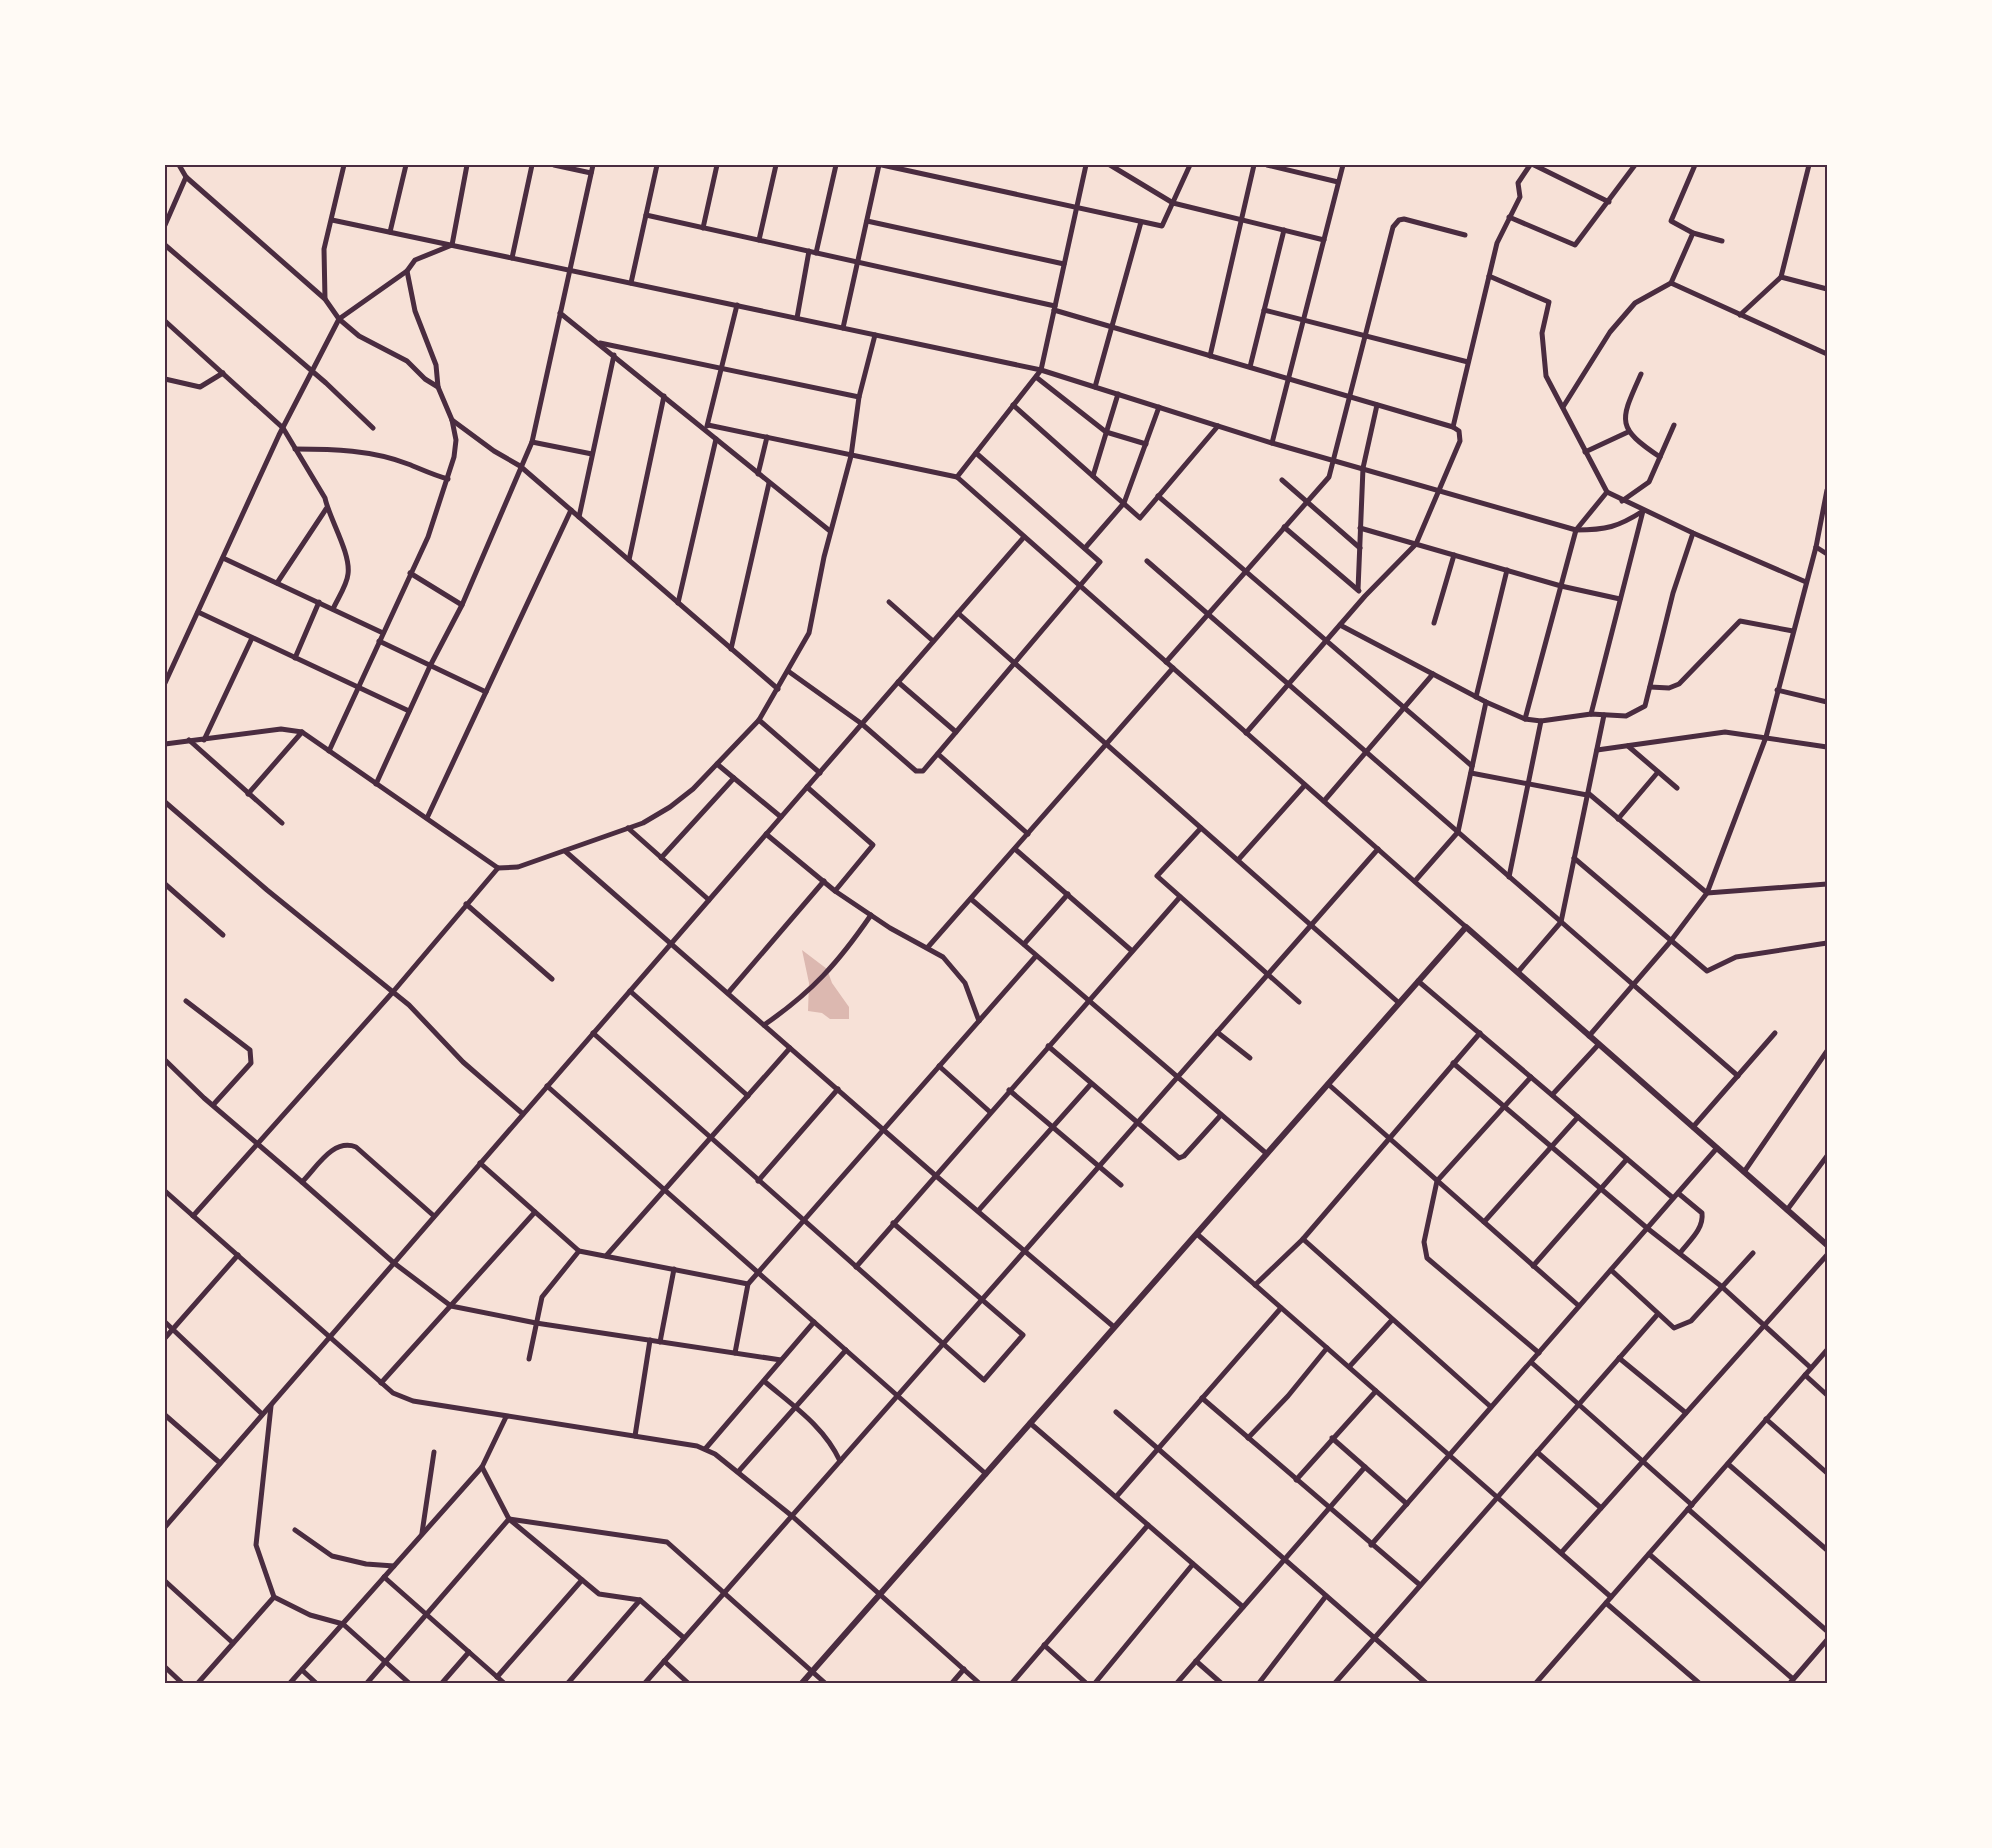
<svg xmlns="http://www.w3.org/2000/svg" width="1992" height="1848" font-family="'Space Grotesk',sans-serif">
  <rect width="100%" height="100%" fill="#f7e1d7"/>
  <polygon fill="#dcb8b0" points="802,950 827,969 832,983 849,1007 849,1019 830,1019 822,1013 808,1011 809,983"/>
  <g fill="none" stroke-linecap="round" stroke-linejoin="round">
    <g stroke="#4a2c40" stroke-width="5">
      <polyline points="179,165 186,177 325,299 339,319 359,336 407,361 425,379 438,387"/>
      <polyline points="554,165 591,173"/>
      <polyline points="882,165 1162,226 1190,165"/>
      <polyline points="1110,165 1173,203 1324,240"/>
      <polyline points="1267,165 1338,182"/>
      <polyline points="1534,165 1609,202"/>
      <polyline points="1695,165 1671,221 1693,233 1722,241"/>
      <polyline points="646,215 1055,306"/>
      <polyline points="1509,217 1575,245 1635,165"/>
      <path d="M332 220 1041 370 1272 443 1576 530C1606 530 1618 527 1643 511L1591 714"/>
      <polyline points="867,221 1064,264"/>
      <polyline points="165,225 186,177"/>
      <polyline points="703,228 717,165"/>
      <polyline points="390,232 406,165"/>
      <polyline points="759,240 776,165"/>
      <polyline points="165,245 326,383 373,428"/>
      <polyline points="816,253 836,165"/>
      <polyline points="512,258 532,165"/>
      <polyline points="1489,276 1549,302 1542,333 1546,376 1607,492 1693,533 1806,582"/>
      <polyline points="1781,277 1827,289"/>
      <polyline points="631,283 657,165"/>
      <polyline points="1671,283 1827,354"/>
      <polyline points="325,299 324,249 344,165"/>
      <polyline points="1054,310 1453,427 1459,431 1460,441 1416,544 1365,596 1246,733"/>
      <polyline points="1264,310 1468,362"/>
      <polyline points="560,313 830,531"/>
      <polyline points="1740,315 1781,277 1809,165"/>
      <polyline points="797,318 809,251"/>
      <path d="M165 321 283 428 325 498C329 518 351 553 348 574 347 585 338 598 333 609"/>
      <polyline points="843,328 879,165"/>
      <polyline points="600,343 859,397"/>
      <polyline points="1210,356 1254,165"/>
      <polyline points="1250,367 1284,230"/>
      <path d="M1641 374C1620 421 1615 427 1660 457"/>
      <polyline points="1036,377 1106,432 1146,444"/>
      <polyline points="165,379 200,387 223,373"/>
      <polyline points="1095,387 1141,222"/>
      <polyline points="1013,405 1140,518 1218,426"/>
      <polyline points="1563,407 1610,332 1635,303 1671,283 1693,233"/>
      <polyline points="452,420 494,451 520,466 778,689"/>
      <polyline points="708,425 957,477 1466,927"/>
      <polyline points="707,426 737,305"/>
      <polyline points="1453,427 1497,243 1520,197 1518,183 1530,165"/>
      <polyline points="532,442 592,454"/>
      <polyline points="1272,443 1343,165"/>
      <path d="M295 449C333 449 372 450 408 464 421 469 433 475 448 479"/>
      <polyline points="1585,452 1628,432"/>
      <polyline points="758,474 767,437"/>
      <polyline points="1093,476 1118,394"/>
      <polyline points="957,477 1041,370 1086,165"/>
      <polyline points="1282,480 1360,548"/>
      <polyline points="1158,496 1472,766"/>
      <polyline points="1622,501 1649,482 1674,425"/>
      <polyline points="579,517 614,355"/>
      <polyline points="1284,527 1359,591"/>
      <polyline points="1360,528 1561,586 1620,599"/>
      <polyline points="1816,547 1827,554"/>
      <polyline points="1085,548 1124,503 1159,407"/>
      <polyline points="223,558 383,633"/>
      <polyline points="629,560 664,396"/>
      <polyline points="1147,561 1738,1076"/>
      <polyline points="410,573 462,605"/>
      <polyline points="277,583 326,509"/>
      <polyline points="1358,590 1363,468 1377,405"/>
      <polyline points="889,602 933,641"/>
      <polyline points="678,603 716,439"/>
      <polyline points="198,612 409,711"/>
      <polyline points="958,613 1399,1003"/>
      <polyline points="1434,623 1454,555"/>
      <polyline points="1340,625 1486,702 1525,719 1541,721 1591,714 1626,716 1645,706 1673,593 1693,533"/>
      <polyline points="379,641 486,692"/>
      <polyline points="731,649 769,483"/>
      <polyline points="295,658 319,602"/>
      <polyline points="1166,662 1329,477 1393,227 1399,220 1404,219 1465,235"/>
      <polyline points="788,671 862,724 916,771 923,771 1100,562 976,453"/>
      <polyline points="898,682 956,732"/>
      <polyline points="165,683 279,435 339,319 407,271"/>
      <polyline points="1650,687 1669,688 1679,684 1740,621 1793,631"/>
      <polyline points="1777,690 1827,702"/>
      <polyline points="1476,697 1507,570"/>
      <polyline points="1525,719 1576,530 1607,492"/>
      <polyline points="759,720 820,773"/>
      <polyline points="189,740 282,823"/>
      <polyline points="204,740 252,638"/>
      <polyline points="165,744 281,729 302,732 498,868 518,867 643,823 670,807 693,789 759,720 809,633 824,557 851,456 859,397 875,335"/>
      <polyline points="1628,746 1677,788"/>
      <polyline points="1597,750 1725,732 1827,747"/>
      <polyline points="329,751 428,537 454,457 456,440 452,420 438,387 436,365 415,311 407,271 415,260 452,245 467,165"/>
      <polyline points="938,754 1028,834"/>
      <polyline points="717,764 781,817"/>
      <polyline points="1471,773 1587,795"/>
      <polyline points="376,784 430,666 462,605 532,442 593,165"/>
      <polyline points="807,787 873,845 835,891"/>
      <polyline points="1588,793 1707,893 1827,884"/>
      <polyline points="248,794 302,732"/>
      <polyline points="1324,801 1433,674"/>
      <polyline points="165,802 267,890 409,1005 463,1062 523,1114"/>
      <polyline points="427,818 571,510"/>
      <polyline points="1618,819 1658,772"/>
      <polyline points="628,828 709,900"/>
      <polyline points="1201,828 1157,876 1299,1002"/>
      <polyline points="766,834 835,891 890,928 943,957 965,983 979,1021"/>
      <polyline points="1015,849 1132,951"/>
      <polyline points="565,851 935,1175 1114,1327"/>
      <polyline points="661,858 734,778"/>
      <polyline points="1574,858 1707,971 1736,957 1827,943"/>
      <polyline points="1238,860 1305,785"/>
      <polyline points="1509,877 1541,721"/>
      <polyline points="1415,881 1458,832 1486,702"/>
      <polyline points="165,884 223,935"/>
      <polyline points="971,899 1267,1154"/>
      <polyline points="466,904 552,979"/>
      <polyline points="1024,944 1068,894"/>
      <polyline points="928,947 1173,668"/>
      <polyline points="1518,972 1561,922 1604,715"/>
      <polyline points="1418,981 1673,1198"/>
      <polyline points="630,991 748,1096"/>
      <polyline points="728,993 824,881"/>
      <polyline points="186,1001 250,1050 251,1063 213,1105"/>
      <path d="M764 1025C812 992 838 963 871 915"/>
      <polyline points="1217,1032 1250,1058"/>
      <polyline points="593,1033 984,1380 1023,1335 893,1223"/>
      <polyline points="1589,1036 1670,942 1707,893 1766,737 1816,547 1827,490"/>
      <polyline points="1048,1046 1179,1158 1184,1156 1221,1115"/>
      <path d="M165 1060 204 1098 302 1182C317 1167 333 1138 356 1147L434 1216"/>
      <polyline points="1453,1063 1647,1228 1721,1286 1811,1368"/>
      <polyline points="939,1066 990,1112"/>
      <polyline points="1531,1077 1437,1181 1424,1242 1427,1258 1539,1353"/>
      <polyline points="1328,1084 1579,1306"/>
      <polyline points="547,1086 986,1474"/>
      <polyline points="1009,1090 1121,1185"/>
      <polyline points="1552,1095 1599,1044"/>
      <polyline points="1693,1127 1775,1033"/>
      <polyline points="480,1163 579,1251 748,1284"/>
      <polyline points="1744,1172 1827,1051"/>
      <polyline points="758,1181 838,1089"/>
      <polyline points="302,1182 394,1263 451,1306 536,1323 781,1360"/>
      <polyline points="165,1191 393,1393 413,1401 697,1446 715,1454 792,1516 979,1683"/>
      <path d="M1678 1193 1702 1213C1704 1229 1689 1241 1680 1253"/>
      <polyline points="1787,1210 1827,1156"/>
      <polyline points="978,1211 1091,1084"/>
      <polyline points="193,1216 392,993 498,868"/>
      <polyline points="1484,1222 1578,1117"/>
      <polyline points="1197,1234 1611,1597"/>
      <polyline points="1303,1239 1491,1407"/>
      <polyline points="606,1256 790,1048"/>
      <polyline points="1533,1266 1627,1159"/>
      <polyline points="856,1267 1180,897"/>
      <polyline points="1611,1270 1674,1328 1691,1321 1753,1253"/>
      <polyline points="1255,1285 1303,1239 1480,1033"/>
      <polyline points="165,1322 262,1414"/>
      <polyline points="165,1338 238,1255"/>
      <polyline points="660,1342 674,1269"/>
      <polyline points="735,1353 748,1284 1036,956"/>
      <polyline points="1619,1358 1686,1413"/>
      <polyline points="529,1359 542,1297 579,1251"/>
      <polyline points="1532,1363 1692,1505"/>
      <polyline points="1349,1367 1392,1320"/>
      <polyline points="1805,1375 1827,1395"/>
      <path d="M764 1381C792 1405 824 1426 840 1461"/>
      <polyline points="381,1383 535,1212"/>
      <polyline points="1202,1398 1420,1585"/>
      <polyline points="271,1406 256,1545 274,1597 310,1615 343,1624 409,1683"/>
      <polyline points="1116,1412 1426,1683"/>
      <polyline points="165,1415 220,1463"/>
      <polyline points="1766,1419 1827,1473"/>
      <polyline points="1030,1423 1243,1607"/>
      <polyline points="635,1436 650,1340"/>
      <polyline points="1248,1438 1288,1396 1327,1348"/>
      <polyline points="1332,1438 1407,1504"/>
      <polyline points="706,1448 814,1322"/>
      <polyline points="1537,1452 1601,1508"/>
      <polyline points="1728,1464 1827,1550"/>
      <polyline points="482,1467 509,1519 599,1594 640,1600 568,1683"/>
      <polyline points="738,1472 846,1350"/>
      <polyline points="1296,1480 1376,1391"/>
      <polyline points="1116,1497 1281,1308"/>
      <polyline points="1688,1509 1827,1631"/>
      <polyline points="509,1519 667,1542 825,1683"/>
      <polyline points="165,1527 1024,537"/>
      <polyline points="295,1530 332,1556 366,1564 394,1566"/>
      <polyline points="422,1533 434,1452"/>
      <polyline points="1371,1545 1717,1148"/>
      <polyline points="1561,1553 1827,1255"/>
      <polyline points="1649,1554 1793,1679"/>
      <polyline points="384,1577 504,1683"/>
      <polyline points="165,1581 233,1643"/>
      <polyline points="640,1600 684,1638"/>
      <polyline points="1606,1603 1699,1683"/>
      <polyline points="1044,1645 1086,1683"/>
      <polyline points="664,1661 688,1683"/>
      <polyline points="1196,1661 1221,1683"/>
      <polyline points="165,1667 182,1683"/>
      <polyline points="302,1670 316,1683"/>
      <polyline points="497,1677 582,1580"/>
      <polyline points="198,1683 274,1597"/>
      <polyline points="290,1683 482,1467 506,1417"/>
      <polyline points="367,1683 509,1519"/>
      <polyline points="442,1683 469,1652"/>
      <polyline points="645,1683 1378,849"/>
      <polyline points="952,1683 964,1669"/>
      <polyline points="1012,1683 1148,1525"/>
      <polyline points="1095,1683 1193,1564"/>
      <polyline points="1177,1683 1365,1467"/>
      <polyline points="1259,1683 1326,1596"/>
      <polyline points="1335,1683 1657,1315"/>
      <polyline points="1536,1683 1827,1350"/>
      <polyline points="1790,1683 1827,1640"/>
    </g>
    <polyline stroke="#4a2c40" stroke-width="6" points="802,1683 1466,927 1827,1245"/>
  </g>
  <rect width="1992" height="1848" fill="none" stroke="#fffaf5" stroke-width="333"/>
  <rect x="166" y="166" width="1660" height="1516" fill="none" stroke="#4a2c40" stroke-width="2"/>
</svg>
